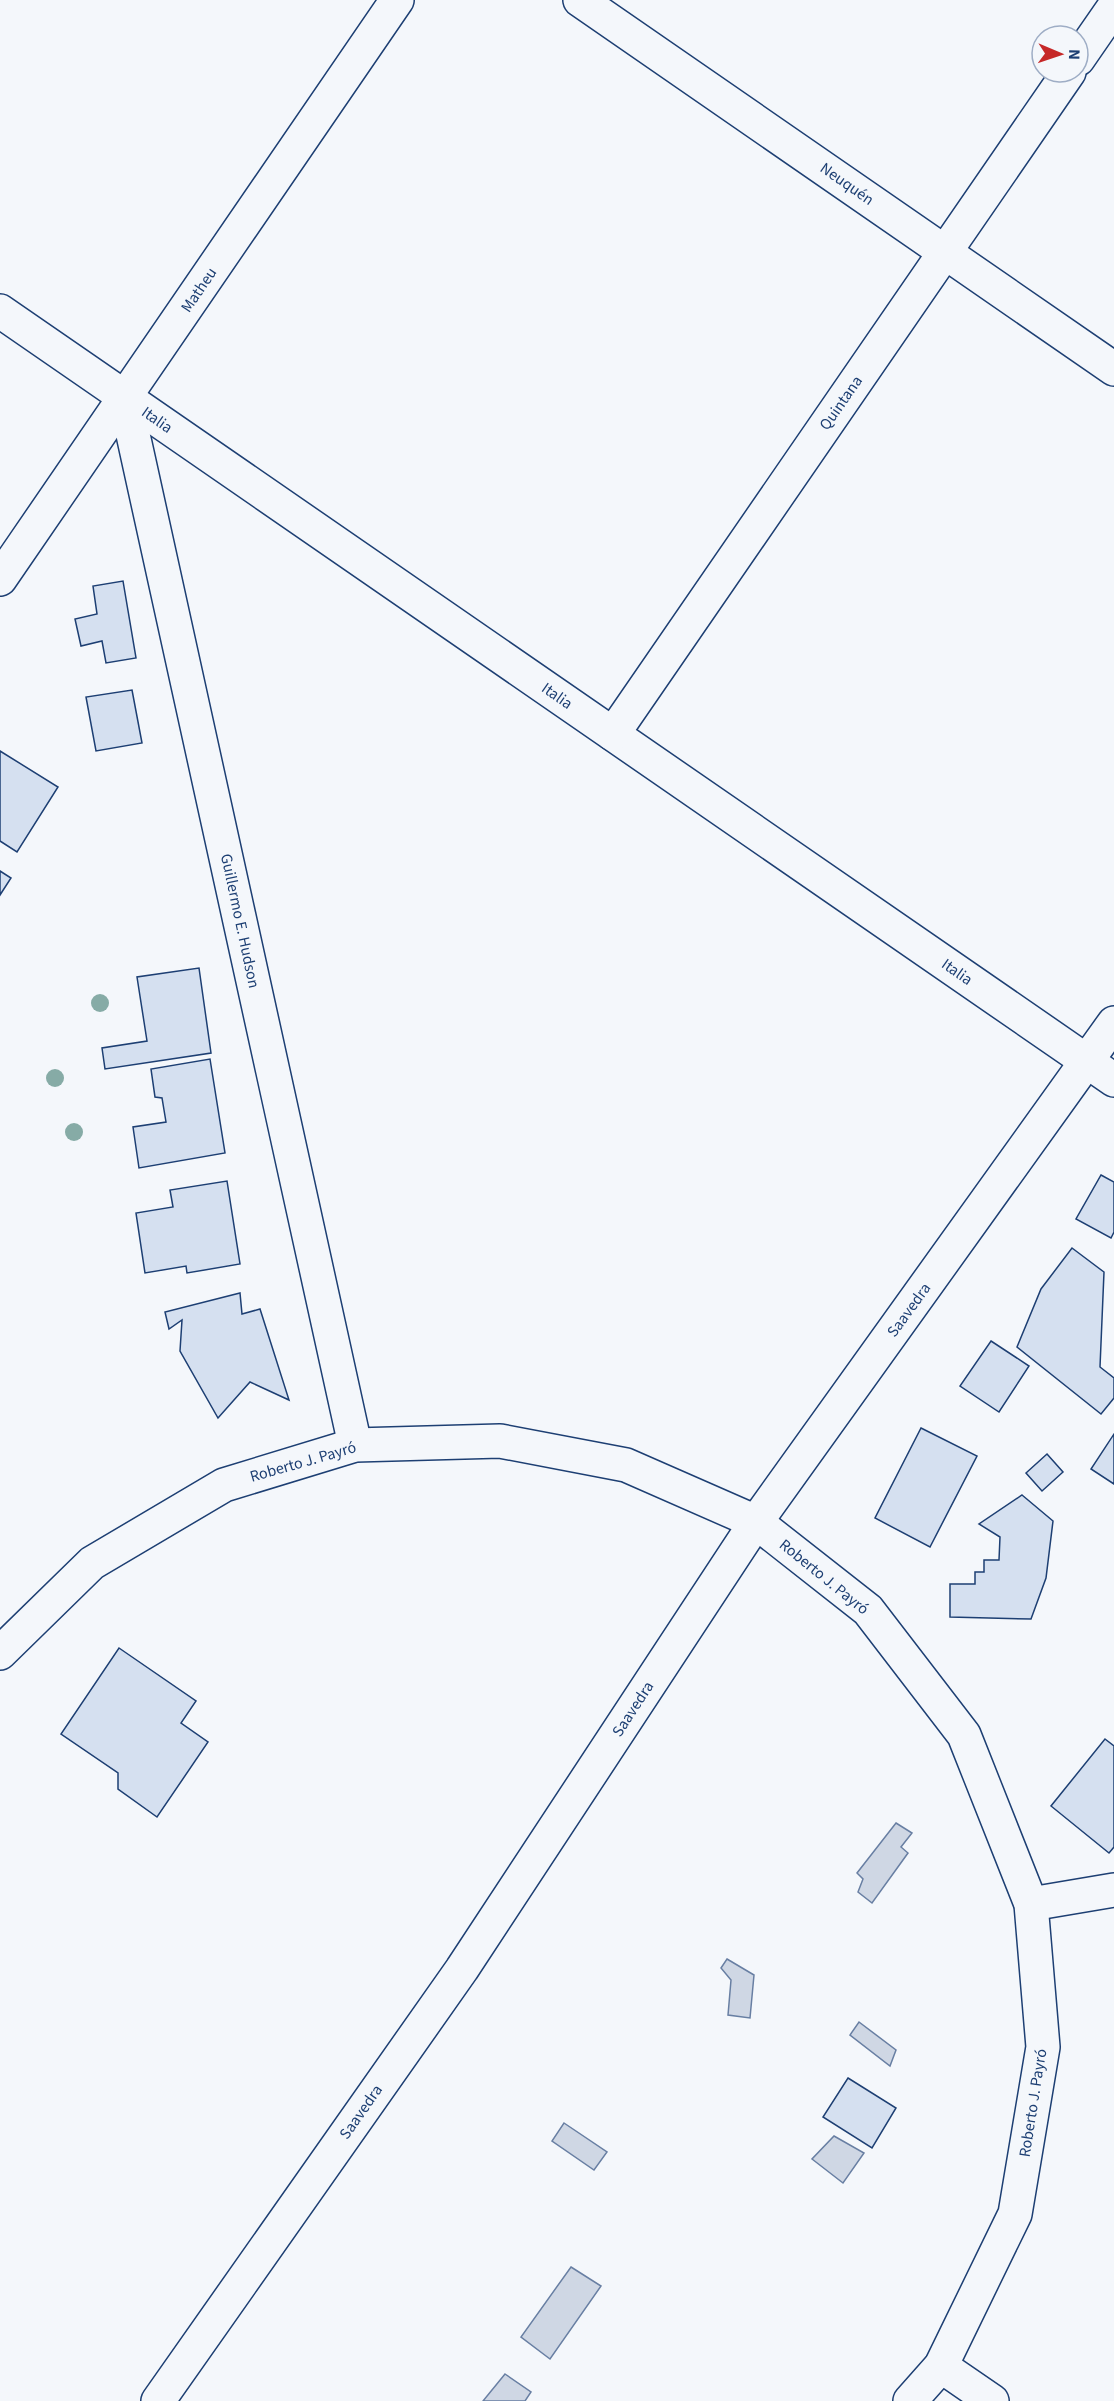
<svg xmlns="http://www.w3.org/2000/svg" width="1114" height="2401" font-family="'Source Sans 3',sans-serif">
  <rect width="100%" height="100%" fill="#f4f7fb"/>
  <g fill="#cfd7e4" stroke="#687fa3" stroke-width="1.5">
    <polygon points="896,1823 912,1833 901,1847 908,1853 872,1903 858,1892 863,1879 857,1873"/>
    <polygon points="727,1959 754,1975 750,2018 728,2015 731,1980 721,1968"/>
    <polygon points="859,2022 896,2050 890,2066 850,2035"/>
    <polygon points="564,2123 607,2152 594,2170 552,2141"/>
    <polygon points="834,2136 864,2153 843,2183 812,2159"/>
    <polygon points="571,2267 601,2286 550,2359 521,2337"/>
    <polygon points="505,2374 531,2392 525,2401 483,2401"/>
  </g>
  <g fill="#d5e0f0" stroke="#1d3f73" stroke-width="1.5">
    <polygon points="123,581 136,658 106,663 102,641 81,646 75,619 97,614 93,586"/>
    <polygon points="132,690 142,743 96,751 86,697"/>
    <polygon points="0,751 58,787 17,852 0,841"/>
    <polygon points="0,871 11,878 0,895"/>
    <polygon points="199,968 211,1053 105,1069 102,1048 147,1041 137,977"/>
    <polygon points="210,1059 225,1153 139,1168 133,1127 166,1122 162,1098 155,1097 151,1069"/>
    <polygon points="1101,1175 1114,1182 1114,1232 1111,1238 1076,1219"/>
    <polygon points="227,1181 240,1264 187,1273 186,1266 145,1273 136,1213 173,1207 170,1190"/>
    <polygon points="1072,1248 1104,1272 1100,1367 1114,1378 1114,1398 1101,1414 1017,1347 1041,1289"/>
    <polygon points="240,1293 242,1314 260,1309 289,1400 250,1382 218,1418 180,1351 182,1320 169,1329 165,1312"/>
    <polygon points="991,1341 1029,1366 999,1412 960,1386"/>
    <polygon points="921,1428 977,1456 930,1547 875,1518"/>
    <polygon points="1114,1434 1114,1484 1091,1469"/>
    <polygon points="1047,1454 1063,1472 1042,1491 1026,1473"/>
    <polygon points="1022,1495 1053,1521 1046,1578 1031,1619 950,1617 950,1584 975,1584 975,1572 984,1572 984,1560 999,1560 1000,1537 979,1524"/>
    <polygon points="119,1648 196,1701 181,1723 208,1742 157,1817 118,1789 118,1773 61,1734"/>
    <polygon points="1105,1739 1114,1746 1114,1847 1109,1853 1051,1806"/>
    <polygon points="848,2078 896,2108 872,2148 823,2117"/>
  </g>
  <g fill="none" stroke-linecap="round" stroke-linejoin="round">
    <defs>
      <g id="minor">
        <polyline points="580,0 1114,369"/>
        <polyline points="1078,59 1114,7"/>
        <polyline points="0,311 1114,1080"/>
        <polyline points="125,398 355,1445"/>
        <polyline points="0,579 397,0"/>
        <polyline points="613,734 1069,72"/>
        <polyline points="0,1653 92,1563 224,1485 355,1445 500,1441 626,1465 756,1522 868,1610 964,1735 1031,1904 1043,2047 1015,2214 941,2366 910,2401"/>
        <polyline points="1031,1904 1114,1890"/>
        <polyline points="941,2366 992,2401"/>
        <polyline points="158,2401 462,1969 756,1522 1114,1023"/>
      </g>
    </defs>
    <use href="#minor" stroke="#1d3f73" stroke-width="36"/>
    <use href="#minor" stroke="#f4f7fb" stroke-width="33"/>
  </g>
  <g fill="#86aba6">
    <circle cx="100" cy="1003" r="9"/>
    <circle cx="55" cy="1078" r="9"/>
    <circle cx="74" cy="1132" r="9"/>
  </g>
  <g text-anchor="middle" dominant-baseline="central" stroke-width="4.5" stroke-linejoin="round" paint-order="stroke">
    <g font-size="16" fill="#1d3f73" stroke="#f4f7fb">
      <text transform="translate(847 184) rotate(35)">Neuquén</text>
      <text transform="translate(199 290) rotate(-56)">Matheu</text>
      <text transform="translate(841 403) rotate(-55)">Quintana</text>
      <text transform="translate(157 420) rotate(35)">Italia</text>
      <text transform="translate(557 696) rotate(35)">Italia</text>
      <text transform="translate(240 921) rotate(78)">Guillermo E. Hudson</text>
      <text transform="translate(957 972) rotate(35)">Italia</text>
      <text transform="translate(909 1310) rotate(-54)">Saavedra</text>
      <text transform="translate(303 1462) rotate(-16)">Roberto J. Payró</text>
      <text transform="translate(824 1577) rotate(39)">Roberto J. Payró</text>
      <text transform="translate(633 1709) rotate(-57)">Saavedra</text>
      <text transform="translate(1033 2103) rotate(-81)">Roberto J. Payró</text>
      <text transform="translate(361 2112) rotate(-55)">Saavedra</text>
    </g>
  </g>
  <g transform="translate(1060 54) rotate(92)"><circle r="28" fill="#f4f7fb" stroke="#9eadc5" stroke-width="1.5"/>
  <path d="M0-4.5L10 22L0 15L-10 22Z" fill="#c62828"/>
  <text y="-9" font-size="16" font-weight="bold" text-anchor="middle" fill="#1d3f73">N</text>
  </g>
</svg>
